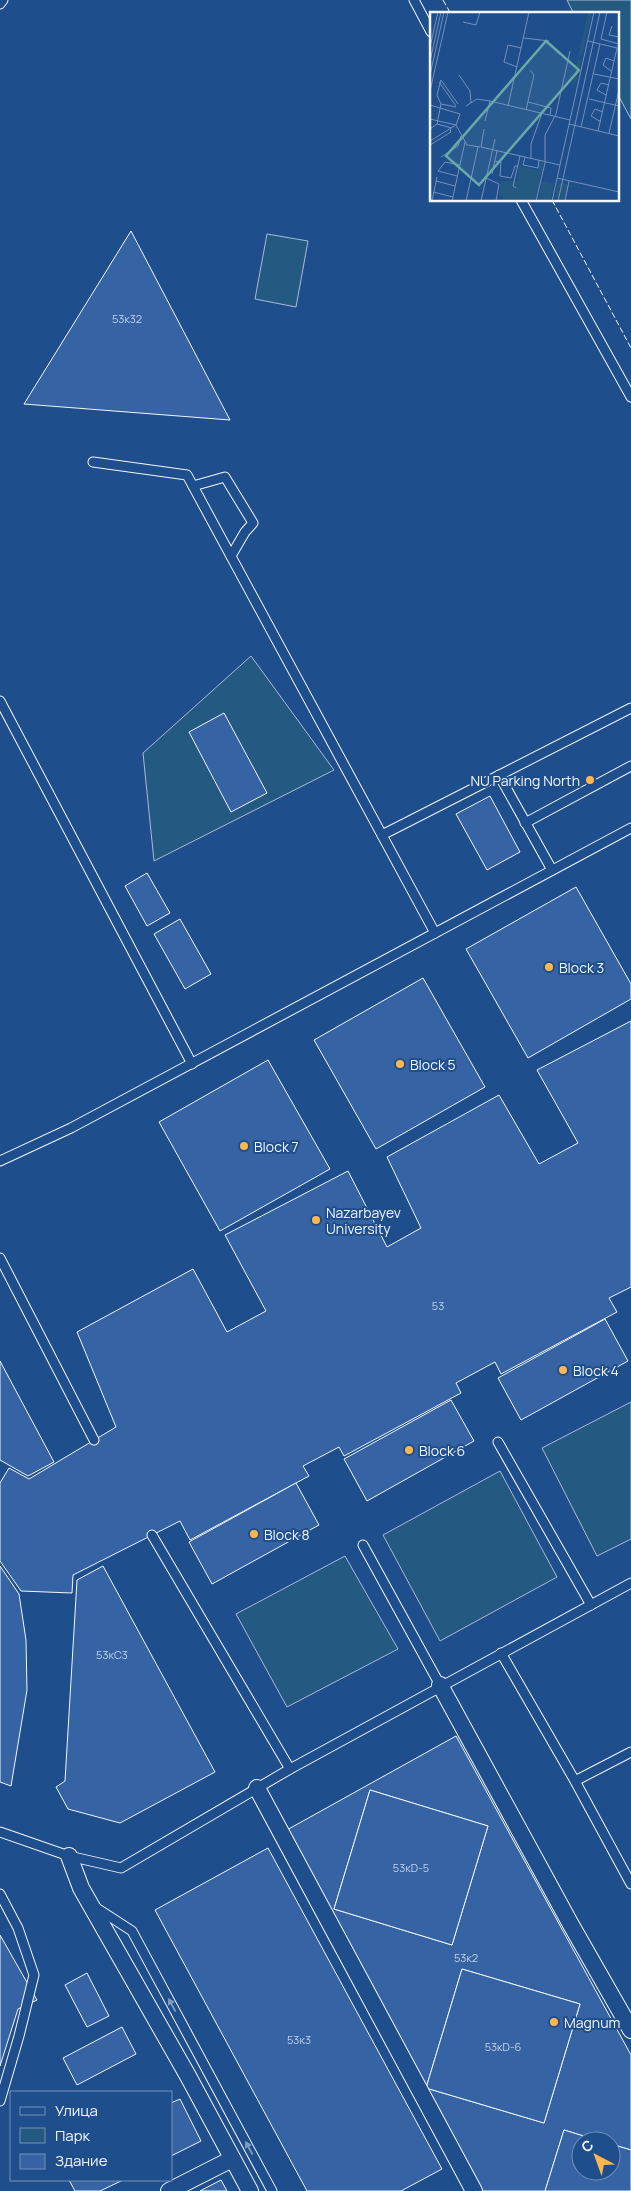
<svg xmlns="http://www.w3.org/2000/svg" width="631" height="2191" font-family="Manrope,sans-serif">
  <rect width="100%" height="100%" fill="#1f4e8c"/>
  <g fill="#245a82" stroke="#a8bbd7">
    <polygon points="567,0 631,0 631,119 617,93 617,14 574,14"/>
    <polygon points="267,234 308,241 296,307 255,299"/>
    <polygon points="251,656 334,770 154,861 143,753"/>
    <polygon points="631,1402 631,1539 597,1556 542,1448"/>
    <polygon points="500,1471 557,1577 440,1641 383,1535"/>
    <polygon points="345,1556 398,1649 287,1707 236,1614"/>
  </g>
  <g fill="#3563a3" stroke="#f2f6ff" fill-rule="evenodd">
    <polygon points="131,231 230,420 24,404"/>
    <polygon points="224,713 267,793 231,812 189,732"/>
    <polygon points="490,796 520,852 487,870 456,814"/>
    <polygon points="147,873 170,913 147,926 125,886"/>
    <polygon points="576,887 631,984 631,999 528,1058 466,949"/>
    <polygon points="180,919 211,974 185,989 154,934"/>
    <polygon points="423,978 485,1087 376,1149 314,1040"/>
    <polygon points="631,1021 631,1287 609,1298 617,1312 501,1374 495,1362 456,1383 461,1393 344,1456 339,1447 303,1466 309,1476 190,1540 180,1521 73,1575 72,1593 21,1591 0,1561 0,1483 9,1468 29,1479 116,1427 77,1332 193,1269 227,1332 266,1311 225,1235 348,1171 387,1247 421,1228 387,1157 499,1095 539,1164 578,1143 537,1070"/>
    <polygon points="268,1060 330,1169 220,1231 159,1122"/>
    <polygon points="605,1319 628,1361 521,1420 498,1378"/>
    <polygon points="0,1361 54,1462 28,1476 0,1460"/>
    <polygon points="451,1400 474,1441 367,1501 344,1459"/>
    <polygon points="296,1483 319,1525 212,1584 189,1542"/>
    <polygon points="0,1566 19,1594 26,1640 27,1690 11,1786 0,1782"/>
    <polygon points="103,1566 215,1772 120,1823 68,1809 56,1787 65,1781 77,1580"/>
    <path d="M456 1736 631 2055V2150L611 2144V2141H600L564 2130 545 2191H482L285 1831ZM370 1790 488 1826 452 1945 334 1909ZM462 1969 580 2004 544 2123 426 2088Z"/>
    <polygon points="370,1790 488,1826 452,1945 334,1909"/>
    <polygon points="268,1848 442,2169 401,2191 307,2191 155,1910"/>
    <polygon points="0,1935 37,2000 18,2009 0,2066"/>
    <polygon points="462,1969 580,2004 544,2123 426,2088"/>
    <polygon points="87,1973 109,2016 87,2027 65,1985"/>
    <polygon points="122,2027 136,2054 77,2085 63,2058"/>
    <polygon points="180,2099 201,2141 171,2156 171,2103"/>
    <polygon points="564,2130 600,2141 581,2141 581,2171 611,2171 611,2144 631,2150 631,2191 545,2191"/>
    <polygon points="69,2180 123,2180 100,2191 75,2191"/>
    <polygon points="221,2180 227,2191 200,2191"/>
  </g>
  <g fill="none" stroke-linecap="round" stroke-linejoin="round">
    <defs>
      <g id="lane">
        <polyline points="414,0 431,32"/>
        <polyline points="0,4 3,0"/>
        <polyline points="521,200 631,397"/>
        <polyline points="93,462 187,475 435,933"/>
        <polyline points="193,486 225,477 253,523 245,532 231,556"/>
        <polyline points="0,701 192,1064"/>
        <polyline points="499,775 552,870"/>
        <polyline points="525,823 631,766"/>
        <polyline points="382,835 631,708"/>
        <polyline points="0,1161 71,1128 631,828"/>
        <polyline points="0,1258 94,1440"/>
        <polyline points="498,1442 591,1605"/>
        <polyline points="152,1535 290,1769 631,1583"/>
        <polyline points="363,1545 440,1685"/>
        <polyline points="501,1653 575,1781 631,1884"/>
        <polyline points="575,1781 631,1752"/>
        <polyline points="0,1832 69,1856 121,1868 290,1769"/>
        <polyline points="0,1894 18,1928 34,1975 19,2036 0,2101"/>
        <polyline points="95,1907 132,1931 272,2191"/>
      </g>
      <g id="street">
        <polyline points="440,1685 570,1923 631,2030"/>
        <polyline points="257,1788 474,2191"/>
        <polyline points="69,1856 81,1888 188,2076 250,2191"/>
        <polyline points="169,2191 232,2159"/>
      </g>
    </defs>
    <use href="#lane" stroke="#f2f6ff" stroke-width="11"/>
    <use href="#street" stroke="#f2f6ff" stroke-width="18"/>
    <use href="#lane" stroke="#1f4e8c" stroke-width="9"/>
    <use href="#street" stroke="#1f4e8c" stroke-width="16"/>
    <g stroke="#f2f6ff" stroke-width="1" stroke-dasharray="6 2.5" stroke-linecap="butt">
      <polyline points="443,0 451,14"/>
      <polyline points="552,200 631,348"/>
    </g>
  </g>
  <defs><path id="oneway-solid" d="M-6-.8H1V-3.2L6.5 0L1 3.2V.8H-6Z" transform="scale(1.25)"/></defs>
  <g fill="#7e9ac0">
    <use href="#oneway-solid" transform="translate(172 2005) rotate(-118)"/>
    <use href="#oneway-solid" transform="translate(249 2148) rotate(-118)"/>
  </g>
  <g fill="#ffb74d" stroke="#1f4e8c" stroke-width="2">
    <circle cx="590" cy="780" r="5"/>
    <circle cx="549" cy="967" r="5"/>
    <circle cx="400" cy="1064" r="5"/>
    <circle cx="244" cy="1146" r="5"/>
    <circle cx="316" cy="1220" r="5"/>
    <circle cx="563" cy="1370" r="5"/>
    <circle cx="409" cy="1450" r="5"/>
    <circle cx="254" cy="1534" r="5"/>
    <circle cx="554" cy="2022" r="5"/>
  </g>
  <g text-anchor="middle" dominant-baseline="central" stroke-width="4" stroke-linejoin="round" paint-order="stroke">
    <g font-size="11" fill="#c3d1e8">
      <text x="127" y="318">53к32</text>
      <text x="438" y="1305">53</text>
      <text x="112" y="1654">53кС3</text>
      <text x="411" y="1867">53кD-5</text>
      <text x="466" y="1957">53к2</text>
      <text x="299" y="2039">53к3</text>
      <text x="503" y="2046">53кD-6</text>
    </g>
    <g font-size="14" fill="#f2f6ff" stroke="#1f4e8c" text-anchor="start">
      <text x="580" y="780" text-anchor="end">NU Parking North</text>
      <text x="559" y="967">Block 3</text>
      <text x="410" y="1064">Block 5</text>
      <text x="254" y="1146">Block 7</text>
      <text x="326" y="1212">Nazarbayev<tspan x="326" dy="16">University</tspan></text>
      <text x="573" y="1370">Block 4</text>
      <text x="419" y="1450">Block 6</text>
      <text x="264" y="1534">Block 8</text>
      <text x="564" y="2022">Magnum</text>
    </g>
  </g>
  <g transform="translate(430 12)">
    <rect width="189" height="189" fill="#1f4e8c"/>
    <path d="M158 0H162L152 44 148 46 151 49 147 68 141 77ZM110 149 114 151 105 189H73V185L69 183 71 169H88L89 154 108 158ZM112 169 124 171 120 189H108ZM128 170 149 175V176L139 174 135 188 125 185Z" fill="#245a82"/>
    <path fill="none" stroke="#7391ba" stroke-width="1" d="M177 0 171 27 189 32M33 10 46 13 50 0M182 14 179 23 189 25M94 26 119 29M158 29 187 36M0 35 8 0M0 49 11 0M87 55 74 50 78 33 91 36M181 59 173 53 176 46 184 49M164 62 189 67M0 63 14 0M29 63 40 79 41 91M9 70 26 94M0 79 18 0M176 83 167 78 171 71 179 73M159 87 189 94M98 90 121 96 120 103M11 92 7 83 11 68 28 92M0 93 30 102 26 113 0 107M36 94 47 87 60 89M78 94 99 0M96 98 104 63 100 58M55 109 60 89 140 108M171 110 161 104 165 97 173 100M7 112 22 116M139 112 189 124M151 115 170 32M0 117 7 112 11 92 26 95M54 117 51 135 130 153M168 119 187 36M179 121 189 78M0 129 26 113 37 133 50 135M0 133 21 120 20 117M11 145 28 134 31 124M95 145 93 153 108 156 109 148M101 146V132L112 101M65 149 71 150 70 164 81 166 85 154H88M62 162 67 139M27 164 8 159 15 150 30 153M56 166 69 172 66 189M127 166 189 180M6 169 25 174M86 176 83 174 90 144M3 180 23 185M2 189 7 165M22 189 35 130M36 189 48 135M51 189 65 127M106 189 115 151V123L126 102 140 39M122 189 164 0M128 189 170 0M135 189 139 169"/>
    <path fill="#6aa9a8" fill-opacity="0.15" stroke="#6aa9a8" stroke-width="2.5" d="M116 29 149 58 49 173 16 144Z"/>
    <rect width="189" height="189" fill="none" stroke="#f2f6ff" stroke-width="2.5"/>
  </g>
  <rect x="10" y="2091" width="162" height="90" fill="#1f4e8c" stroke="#7391ba"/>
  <rect x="20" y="2107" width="25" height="8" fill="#1f4e8c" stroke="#7391ba"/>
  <text x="55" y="2116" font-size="15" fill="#f2f6ff">Улица</text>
  <rect x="20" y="2128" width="25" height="15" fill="#245a82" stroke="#7391ba"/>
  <text x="55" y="2141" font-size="15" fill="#f2f6ff">Парк</text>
  <rect x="20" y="2154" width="25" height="15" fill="#3563a3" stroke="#7391ba"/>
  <text x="55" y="2166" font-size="15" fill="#f2f6ff">Здание</text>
  <g transform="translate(596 2156) rotate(319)"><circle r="24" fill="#1f4e8c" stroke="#7391ba"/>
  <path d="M0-4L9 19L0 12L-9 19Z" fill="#ffb74d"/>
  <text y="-8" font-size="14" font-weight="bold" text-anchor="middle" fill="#f2f6ff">С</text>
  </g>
</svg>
